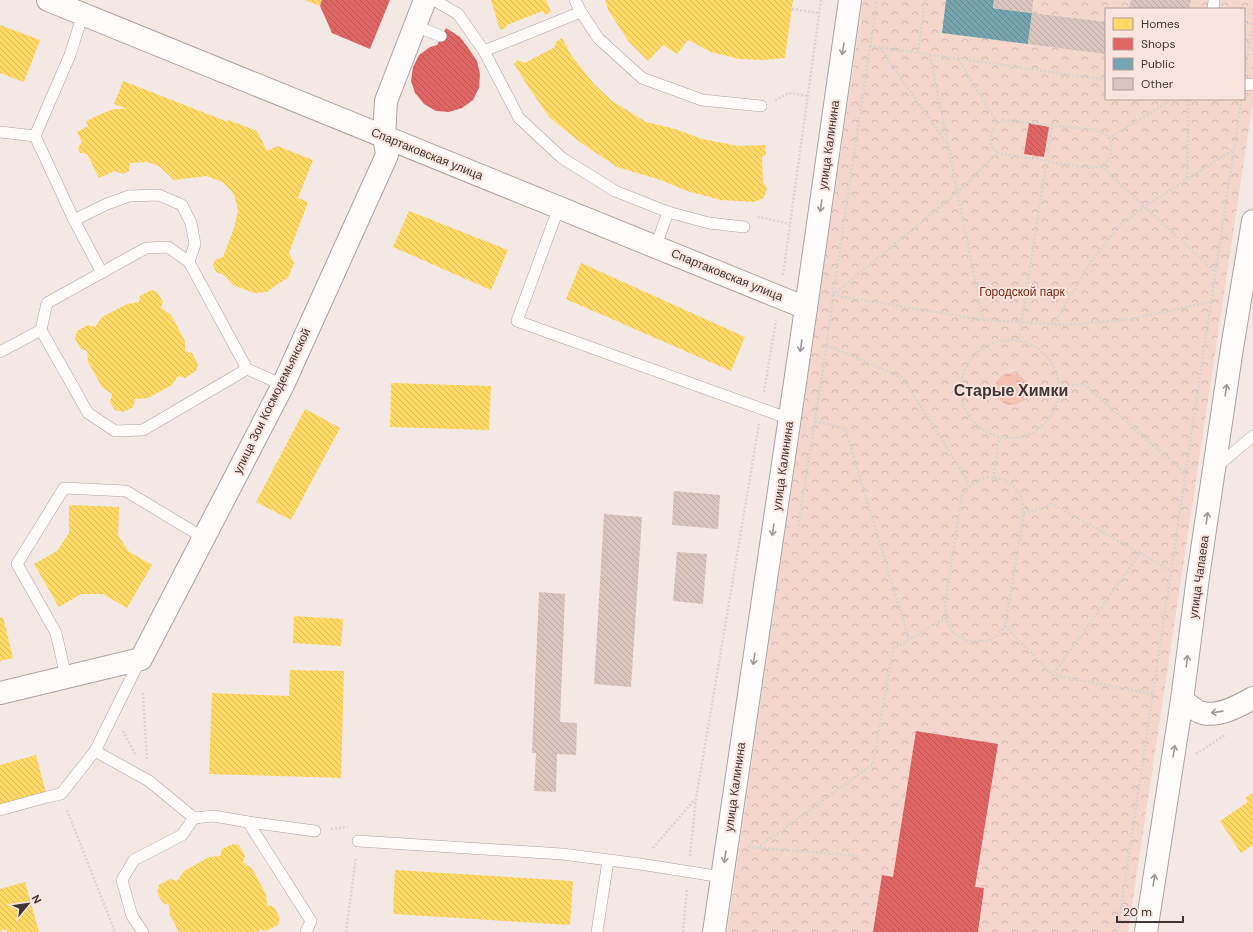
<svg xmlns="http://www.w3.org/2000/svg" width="1253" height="932" font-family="'DM Sans',sans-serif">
  <defs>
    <pattern id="forest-crowns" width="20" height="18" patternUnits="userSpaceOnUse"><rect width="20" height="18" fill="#f5d6cc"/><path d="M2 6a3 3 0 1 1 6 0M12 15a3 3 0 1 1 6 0" fill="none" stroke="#d3b8b0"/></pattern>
    <pattern id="water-ripples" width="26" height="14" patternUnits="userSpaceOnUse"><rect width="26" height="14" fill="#f5c2b2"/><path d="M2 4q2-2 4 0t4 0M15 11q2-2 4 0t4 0" fill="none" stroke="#d3a79a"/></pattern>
    <pattern id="homes-back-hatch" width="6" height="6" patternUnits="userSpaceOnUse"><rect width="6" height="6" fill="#ffd966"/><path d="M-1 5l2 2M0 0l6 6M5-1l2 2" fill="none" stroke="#dcbb59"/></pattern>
    <pattern id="shops-back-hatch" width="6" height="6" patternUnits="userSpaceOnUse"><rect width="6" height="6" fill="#e06666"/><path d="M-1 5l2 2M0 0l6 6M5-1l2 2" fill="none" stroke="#b75555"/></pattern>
    <pattern id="public-back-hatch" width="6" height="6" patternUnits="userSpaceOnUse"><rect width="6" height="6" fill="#76a5af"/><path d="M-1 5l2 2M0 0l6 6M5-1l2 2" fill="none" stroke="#62878f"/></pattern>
    <pattern id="building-back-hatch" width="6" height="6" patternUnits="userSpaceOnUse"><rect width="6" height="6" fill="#d9c4be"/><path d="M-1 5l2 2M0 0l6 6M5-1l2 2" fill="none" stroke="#bba9a4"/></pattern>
  </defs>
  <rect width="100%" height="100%" fill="#f4e8e4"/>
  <path fill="url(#forest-crowns)" fill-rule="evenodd" d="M863 0H1253V101L1128 932H727ZM1106 9H1244V99H1106Z"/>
  <circle fill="url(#water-ripples)" cx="1011" cy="389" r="16"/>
  <g fill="url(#homes-back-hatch)">
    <polygon points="305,0 322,0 320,6"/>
    <polygon points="491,0 546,0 551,12 545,15 543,11 507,25 506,28 500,30"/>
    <polygon points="605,0 793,0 785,58 763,60 739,59 711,52 688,40 677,54 663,45 648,61 629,42 608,10"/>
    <polygon points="0,25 40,40 24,82 0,73"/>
    <polygon points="562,38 571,55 594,84 612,101 646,122 675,129 702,139 739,146 765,145 766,155 762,157 763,182 767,188 764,198 754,202 721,200 687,191 661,180 617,167 580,142 550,118 529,88 514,64 518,60 525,63 555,47 556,42"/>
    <polygon points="123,81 228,122 228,120 257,131 267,151 277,146 313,160 298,198 308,202 289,253 294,263 288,278 279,283 267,292 254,293 233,285 224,275 216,272 213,265 215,260 223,257 234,228 238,211 234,194 223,182 206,176 174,180 159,166 147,162 132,163 130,163 129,171 122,174 115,171 99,178 87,154 80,153 78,148 82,142 77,132 88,126 86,121 101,114 114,109 127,109 114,104"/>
    <polygon points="409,211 508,250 491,290 393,247"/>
    <polygon points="581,263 745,337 731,371 566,299"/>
    <polygon points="151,290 157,292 163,302 161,308 171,315 185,341 185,351 192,353 198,364 196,371 185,378 178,376 172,385 148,398 135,399 133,407 123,412 115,410 110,402 112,394 102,387 88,362 87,351 81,349 75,339 77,331 88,325 95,327 102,317 127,304 139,302 140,296"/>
    <polygon points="391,383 491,386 489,430 390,427"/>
    <polygon points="305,409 340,428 291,520 256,502"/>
    <polygon points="69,505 119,507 118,535 128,551 152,565 127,608 103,594 81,594 59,607 34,564 57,551 69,533"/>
    <polygon points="294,616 343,619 341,646 293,643"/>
    <polygon points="3,617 13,658 0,661 0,618"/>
    <polygon points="290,670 344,671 341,778 209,774 212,693 289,696"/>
    <polygon points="36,755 47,797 0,809 0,765"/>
    <polygon points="1253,793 1253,845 1241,853 1220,821 1248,802 1245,798"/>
    <polygon points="233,844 239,845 245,856 243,862 252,869 266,894 267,905 274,907 280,918 278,925 266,931 260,929 258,932 179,932 170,915 169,905 163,903 157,893 159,885 170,879 177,881 184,871 209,857 220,856 222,849"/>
    <polygon points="395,870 573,881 570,925 393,914"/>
    <polygon points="25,882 39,932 7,932 6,929 0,931 0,889"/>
  </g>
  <g fill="url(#shops-back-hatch)">
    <polygon points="322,0 390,0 370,49 332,33 320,6"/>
    <polygon points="446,28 460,37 469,49 477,61 480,74 479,88 473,100 462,108 449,112 436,111 424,104 415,93 411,81 413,67 419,55 430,47 437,45"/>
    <polygon points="1029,123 1049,127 1044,157 1024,154"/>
    <polygon points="916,731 998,744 975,887 984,888 978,932 873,932 882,875 893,877"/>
  </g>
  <polygon fill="url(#public-back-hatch)" points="946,0 994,0 993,8 1032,13 1028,44 942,33"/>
  <g fill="url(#building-back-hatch)">
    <polygon points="994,0 1033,0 1032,13 993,8"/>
    <polygon points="1131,0 1191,0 1189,9 1129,9"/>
    <polygon points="1032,13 1106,22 1106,54 1028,44"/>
    <polygon points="674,491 720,495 718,529 672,525"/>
    <polygon points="604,514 642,517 631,687 594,684"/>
    <polygon points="677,552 707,554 703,604 673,601"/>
    <polygon points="539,592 565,594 560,722 577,723 576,755 557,754 556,792 534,791 536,753 532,753"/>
  </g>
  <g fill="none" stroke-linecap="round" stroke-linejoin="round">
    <defs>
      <g id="service">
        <polyline points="434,0 458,14 484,51 581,12"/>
        <polyline points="575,0 581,12 598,38 642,78 702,100 761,106"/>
        <polyline points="1213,9 1214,0"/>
        <polyline points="83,14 70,55 35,136 74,220 102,273"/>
        <polyline points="415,26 441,36"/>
        <polyline points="484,51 519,118 562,158 615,191 668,212 709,223 744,227"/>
        <polyline points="1244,85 1253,84"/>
        <polyline points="0,132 35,136"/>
        <polyline points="559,207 517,321 790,419"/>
        <polyline points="74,220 107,204 129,196 159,195 182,205 191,223 195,244 189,262"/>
        <polyline points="656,246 668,212"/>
        <polyline points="0,352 41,330"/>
        <polyline points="247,369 189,262 168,247 146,248 47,303 41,330 88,413 115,431 143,430 247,369 283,385"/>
        <polyline points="1215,468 1253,436"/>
        <polyline points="66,677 56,633 17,564 64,488 126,491 204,538"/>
        <polyline points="95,751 149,781 194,818 214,816 248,822 315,831"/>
        <polyline points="0,810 47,797 61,794 95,751 140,660"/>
        <polyline points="248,822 311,921 306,932"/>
        <polyline points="358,841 562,854 640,864 722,877"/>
        <polyline points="143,932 132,916 122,880 134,860 182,835 194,818"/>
        <polyline points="597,932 608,861"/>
      </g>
      <g id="minor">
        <polyline points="48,0 806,308"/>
        <polyline points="0,693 141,659 283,385 387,155 384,136 386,101 425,0"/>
        <path d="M1182 700C1188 704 1196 712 1203 713 1219 717 1239 706 1253 698"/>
      </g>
      <g id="tertiary">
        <polyline points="714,932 806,308 850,0"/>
        <polyline points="1146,932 1182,700 1198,577 1232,348 1253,221"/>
      </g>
    </defs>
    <use href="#service" stroke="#aba29f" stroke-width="12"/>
    <use href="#minor" stroke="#aba29f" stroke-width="24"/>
    <use href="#tertiary" stroke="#aba29f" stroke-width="24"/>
    <g stroke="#d7d4d2" stroke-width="2.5" stroke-dasharray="2 2" stroke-linecap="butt">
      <polyline points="792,9 819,13"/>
      <polyline points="870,46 1106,80"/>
      <polyline points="880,48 947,144"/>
      <polyline points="918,53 925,0"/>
      <polyline points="930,55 983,320"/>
      <polyline points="958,59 997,123"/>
      <polyline points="1246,68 1253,22"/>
      <polyline points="775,100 789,93 808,96"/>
      <path d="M1003 120 1096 130C1101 132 1106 134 1109 139 1114 148 1111 160 1101 166 1098 167 1093 167 1089 168L997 153C986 142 990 127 1003 120Z"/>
      <polyline points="1109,138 1173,99"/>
      <polyline points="1101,166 1215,272"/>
      <polyline points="1187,178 1189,99"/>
      <polyline points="758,218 759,217 790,224"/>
      <polyline points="783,275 821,0"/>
      <polyline points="833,295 983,320 1067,325 1130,319 1211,302"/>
      <polyline points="833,295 957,193 997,153"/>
      <polyline points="1054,324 1090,263 1120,225 1144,207 1234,149"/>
      <polyline points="1019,339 1052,125"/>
      <circle cx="1010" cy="389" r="49"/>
      <polyline points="827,345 903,378 970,485"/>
      <polyline points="1060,386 1084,384 1185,473"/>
      <polyline points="764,392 776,320"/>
      <polyline points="815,421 845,428 909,639"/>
      <path d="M987 477C1002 478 1014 482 1021 497 1023 502 1023 509 1024 514L1005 626 997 636 988 641H968L958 636 951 630 946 618 945 605 962 496C970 485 974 482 987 477Z"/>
      <polyline points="993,478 999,437"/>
      <polyline points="1024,514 1052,504 1140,553 1053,675"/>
      <polyline points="798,526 827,345 833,295 877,0"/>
      <polyline points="1140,553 1171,571"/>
      <polyline points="1005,626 1053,675 1153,694"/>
      <polyline points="143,693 147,760"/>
      <polyline points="123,731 135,754"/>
      <polyline points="1196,754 1225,735"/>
      <polyline points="67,810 115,932"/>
      <polyline points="331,829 348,827"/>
      <polyline points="748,847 860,856"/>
      <polyline points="653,848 695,799"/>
      <polyline points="757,848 873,764 893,649 946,618"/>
      <polyline points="690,856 696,799 759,424"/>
      <polyline points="1119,921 1241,101"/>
      <polyline points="346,932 356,857"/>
      <polyline points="683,932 687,889"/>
      <polyline points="1117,932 1119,921 1125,922"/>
    </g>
    <use href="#service" stroke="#fdfcfb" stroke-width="11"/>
    <use href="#minor" stroke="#fdfcfb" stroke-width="22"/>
    <use href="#tertiary" stroke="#fdfcfb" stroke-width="22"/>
  </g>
  <defs><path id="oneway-shaft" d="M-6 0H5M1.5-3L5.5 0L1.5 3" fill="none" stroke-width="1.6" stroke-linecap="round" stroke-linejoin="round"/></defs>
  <g stroke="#9e9998">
    <use href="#oneway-shaft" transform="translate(843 49) rotate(98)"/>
    <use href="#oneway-shaft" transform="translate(821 206) rotate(98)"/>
    <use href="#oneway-shaft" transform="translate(801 346) rotate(98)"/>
    <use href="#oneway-shaft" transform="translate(1226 390) rotate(-82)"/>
    <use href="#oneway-shaft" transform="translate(1207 518) rotate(-82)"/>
    <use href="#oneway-shaft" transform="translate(773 530) rotate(98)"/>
    <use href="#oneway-shaft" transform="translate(754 659) rotate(98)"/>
    <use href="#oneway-shaft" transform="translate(1187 661) rotate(-82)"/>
    <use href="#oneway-shaft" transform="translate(1217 712) rotate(172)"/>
    <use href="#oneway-shaft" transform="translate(1174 751) rotate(-81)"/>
    <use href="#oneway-shaft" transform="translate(725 857) rotate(98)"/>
    <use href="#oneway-shaft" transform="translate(1154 880) rotate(-81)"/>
  </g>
  <g text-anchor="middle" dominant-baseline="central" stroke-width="4" stroke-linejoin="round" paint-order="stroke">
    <g font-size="12" fill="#3f3634" stroke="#fbe4dd">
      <text transform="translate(829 145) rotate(-82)">улица Калинина</text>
      <text transform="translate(427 154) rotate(22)">Спартаковская улица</text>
      <text transform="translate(727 275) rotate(22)">Спартаковская улица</text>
      <text transform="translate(272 401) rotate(-64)">улица Зои Космодемьянской</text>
      <text transform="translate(783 466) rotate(-82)">улица Калинина</text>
      <text transform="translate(1199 577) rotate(-82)">улица Чапаева</text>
      <text transform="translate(735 787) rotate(-82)">улица Калинина</text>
    </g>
    <g font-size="12" fill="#722911" stroke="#fbe4dd">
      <text x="1022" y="292">Городской парк</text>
    </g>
    <g font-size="16" font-weight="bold" fill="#3f3634" stroke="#fbe4dd">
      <text x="1011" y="390">Старые Химки</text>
    </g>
  </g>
  <rect x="1105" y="8" width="140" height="92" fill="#fbe4dd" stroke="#b09e99"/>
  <rect x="1113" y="18" width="20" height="12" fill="#ffd966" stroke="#b09e99"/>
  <text x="1141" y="28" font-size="12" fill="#3f3634">Homes</text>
  <rect x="1113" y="38" width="20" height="12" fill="#e06666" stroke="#b09e99"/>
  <text x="1141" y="48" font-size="12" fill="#3f3634">Shops</text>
  <rect x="1113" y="58" width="20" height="12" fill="#76a5af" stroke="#b09e99"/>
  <text x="1141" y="68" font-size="12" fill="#3f3634">Public</text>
  <rect x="1113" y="78" width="20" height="12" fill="#d9c4be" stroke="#b09e99"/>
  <text x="1141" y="88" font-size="12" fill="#3f3634">Other</text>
  <g transform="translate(28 904) rotate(61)" stroke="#fbe4dd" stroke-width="3" paint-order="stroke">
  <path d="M0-3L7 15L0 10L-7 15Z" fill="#3f3634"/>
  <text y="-6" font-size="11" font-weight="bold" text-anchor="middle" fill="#3f3634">N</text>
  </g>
  <path d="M1117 916v6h66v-6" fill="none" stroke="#3f3634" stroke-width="2"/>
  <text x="1123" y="916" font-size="12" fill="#3f3634" stroke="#fbe4dd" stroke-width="3" paint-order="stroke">20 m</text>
</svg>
